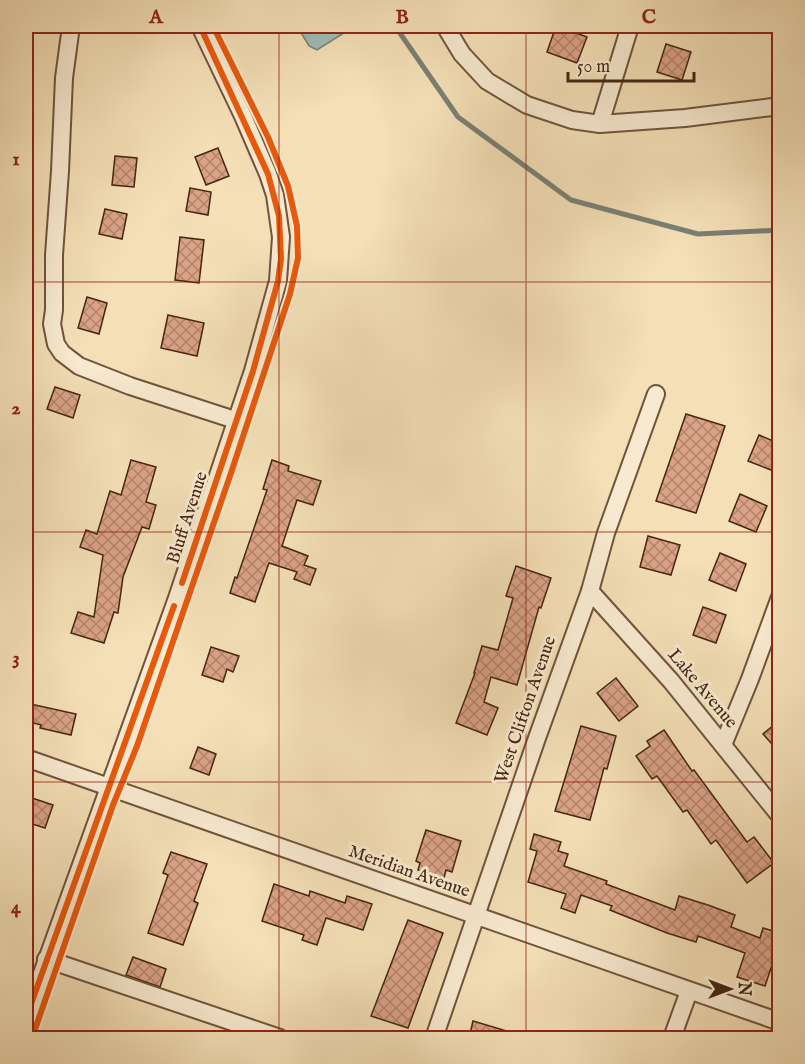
<svg xmlns="http://www.w3.org/2000/svg" width="805" height="1064" font-family="'IM FELL English',serif">
  <defs>
    <pattern id="building-cross-hatch" width="8" height="8" patternUnits="userSpaceOnUse" patternTransform="scale(1.5)"><rect width="8" height="8" fill="#daa286"/><path d="M0 0l8 8M0 8l8-8" fill="none" stroke="#b3846c"/></pattern>
  </defs>
  <rect width="100%" height="100%" fill="#f4dfb6"/>
  <filter id="stains"><feTurbulence type="fractalNoise" baseFrequency=".00333" numOctaves="4"/><feColorMatrix values="0 0 0 0 .2 0 0 0 0 .09 0 0 0 0 .02 0 0 0 .5 -.17"/></filter>
  <radialGradient id="worn" r=".72"><stop offset=".6" stop-color="#630" stop-opacity="0"/><stop offset="1" stop-color="#630" stop-opacity=".3"/></radialGradient>
  <polygon fill="#9dbcb4" stroke="#7a8074" stroke-width="1.5" points="297,26 355,26 317,50 309,46"/>
  <g fill="none" stroke-linecap="round" stroke-linejoin="round">
    <polyline stroke="#7a8074" stroke-width="5" points="395,26 458,117 571,200 698,234 780,230"/>
  </g>
  <g fill="url(#building-cross-hatch)" stroke="#452613" stroke-width="1.5">
    <polygon points="556,26 587,37 577,63 547,52"/>
    <polygon points="666,44 691,52 682,80 657,72"/>
    <polygon points="218,148 229,176 206,185 195,157"/>
    <polygon points="115,156 137,158 134,187 112,185"/>
    <polygon points="190,188 211,192 208,215 186,211"/>
    <polygon points="105,209 127,214 122,239 99,234"/>
    <polygon points="180,237 204,240 199,283 175,280"/>
    <polygon points="87,297 107,303 99,334 78,328"/>
    <polygon points="168,315 204,323 197,356 161,348"/>
    <polygon points="55,387 80,395 73,418 47,409"/>
    <polygon points="686,414 725,426 696,513 656,501"/>
    <polygon points="759,435 780,444 780,464 776,472 748,461"/>
    <polygon points="131,460 156,467 146,502 156,505 149,529 142,527 123,577 118,613 114,612 104,643 71,633 78,612 94,617 103,555 80,547 86,530 97,534 110,491 121,495"/>
    <polygon points="272,460 289,466 288,471 321,481 313,505 297,500 282,546 308,556 304,565 316,569 310,585 294,579 297,572 269,563 255,602 230,593 235,577 237,578 267,490 263,489"/>
    <polygon points="740,494 767,506 756,532 729,521"/>
    <polygon points="648,536 680,545 671,575 640,567"/>
    <polygon points="720,553 746,564 736,591 709,580"/>
    <polygon points="516,566 551,578 541,608 539,607 517,685 491,677 484,702 498,708 487,735 456,723 475,673 474,673 482,646 498,650 513,598 506,596"/>
    <polygon points="703,607 726,615 716,643 693,635"/>
    <polygon points="211,647 239,656 233,672 227,669 223,682 202,675"/>
    <polygon points="616,678 638,706 619,721 597,693"/>
    <polygon points="26,703 76,714 71,735 40,728 41,725 26,721"/>
    <polygon points="780,720 780,753 763,734"/>
    <polygon points="581,726 616,736 607,769 604,768 590,820 555,811"/>
    <polygon points="664,730 692,771 694,770 747,842 754,837 774,863 747,883 716,840 711,844 687,810 683,812 657,776 652,779 636,756 650,746 647,741"/>
    <polygon points="198,747 216,754 209,775 190,768"/>
    <polygon points="26,796 53,805 45,828 26,822"/>
    <polygon points="426,830 461,841 452,872 446,870 444,878 418,870 420,863 416,861"/>
    <polygon points="534,834 561,842 558,851 568,854 564,866 607,881 606,884 675,910 679,896 708,905 735,915 731,927 760,938 763,928 780,933 780,941 765,986 737,977 745,953 698,936 696,942 667,933 610,910 612,906 581,895 575,913 561,908 566,894 528,882 537,851 530,849"/>
    <polygon points="171,852 207,864 194,901 198,903 183,945 148,933 168,875 163,873"/>
    <polygon points="274,884 309,896 310,891 345,903 347,896 372,904 363,930 326,918 317,945 302,940 304,935 262,921"/>
    <polygon points="408,920 443,933 408,1028 371,1016"/>
    <polygon points="133,957 166,969 160,987 126,975"/>
    <polygon points="473,1021 520,1035 520,1038 469,1038"/>
  </g>
  <g fill="none" stroke-linecap="round" stroke-linejoin="round">
    <defs>
      <g id="minor">
        <polyline points="71,26 64,78 60,171 54,255 54,310 52,324 56,344 62,353 79,366 130,386 235,420"/>
        <polyline points="445,26 462,54 487,81 527,105 572,120 600,124 685,118 780,106"/>
        <polyline points="600,124 630,26"/>
        <polyline points="590,591 671,681 780,816"/>
        <polyline points="723,745 750,679 780,597"/>
        <polyline points="26,758 780,1022"/>
        <polyline points="46,959 280,1038"/>
        <polyline points="26,1018 176,601 253,371 278,281 281,237 275,195 268,174 243,116 200,26"/>
        <polyline points="434,1038 537,738 590,591 606,533 656,394"/>
        <polyline points="672,1038 689,991"/>
      </g>
    </defs>
    <use href="#minor" stroke="#71543c" stroke-width="20"/>
    <use href="#minor" stroke="#f8ead0" stroke-width="16"/>
    <defs>
      <g id="cycleway">
        <polyline points="182,583 253,371 278,281 281,259 279,216 268,174 200,26"/>
        <polyline points="26,1018 174,606"/>
        <polyline points="32,1038 113,805 137,746 230,476 290,294 298,258 297,226 288,186 268,137 213,26"/>
      </g>
    </defs>
    <use href="#cycleway" stroke="#f8ead0" stroke-width="10"/>
    <use href="#cycleway" stroke="#e8590c" stroke-width="6"/>
  </g>
  <path fill="none" stroke="#8f2418" stroke-width="1.5" stroke-opacity="0.55" d="M279 26V1038M526 26V1038M26 282H780M26 532H780M26 782H780"/>
  <g text-anchor="middle" dominant-baseline="central" stroke-width="6" stroke-linejoin="round" paint-order="stroke">
    <g font-size="18" fill="#452613" stroke="#f8ead0">
      <text transform="translate(188 518) rotate(-72)">Bluff Avenue</text>
      <text transform="translate(702 689) rotate(50)">Lake Avenue</text>
      <text transform="translate(526 710) rotate(-71)">West Clifton Avenue</text>
      <text transform="translate(409 872) rotate(19)">Meridian Avenue</text>
    </g>
  </g>
  <rect width="805" height="1064" fill="none" stroke="#f4dfb6" stroke-width="66"/>
  <g transform="translate(730 989) rotate(90)" stroke="#f8ead0" stroke-width="4.5" paint-order="stroke">
  <path d="M0-4.5L10 22L0 15L-10 22Z" fill="#452613"/>
  <text y="-9" font-size="16" font-weight="bold" text-anchor="middle" fill="#452613">N</text>
  </g>
  <path d="M568 72v9h126v-9" fill="none" stroke="#452613" stroke-width="3"/>
  <text x="577" y="72" font-size="18" fill="#452613" stroke="#f8ead0" stroke-width="4.5" paint-order="stroke">50 m</text>
  <rect x="33" y="33" width="739" height="998" fill="none" stroke="#8f2418" stroke-width="2"/>
  <g font-size="20" text-anchor="middle" font-weight="bold" fill="#8f2418">
    <text x="156" y="23">A</text>
    <text x="402" y="23">B</text>
    <text x="649" y="23">C</text>
    <text x="16" y="165">1</text>
    <text x="16" y="414">2</text>
    <text x="16" y="664">3</text>
    <text x="16" y="913">4</text>
  </g>
  <rect width="100%" height="100%" filter="url(#stains)"/>
  <rect width="100%" height="100%" fill="url(#worn)"/>
</svg>
